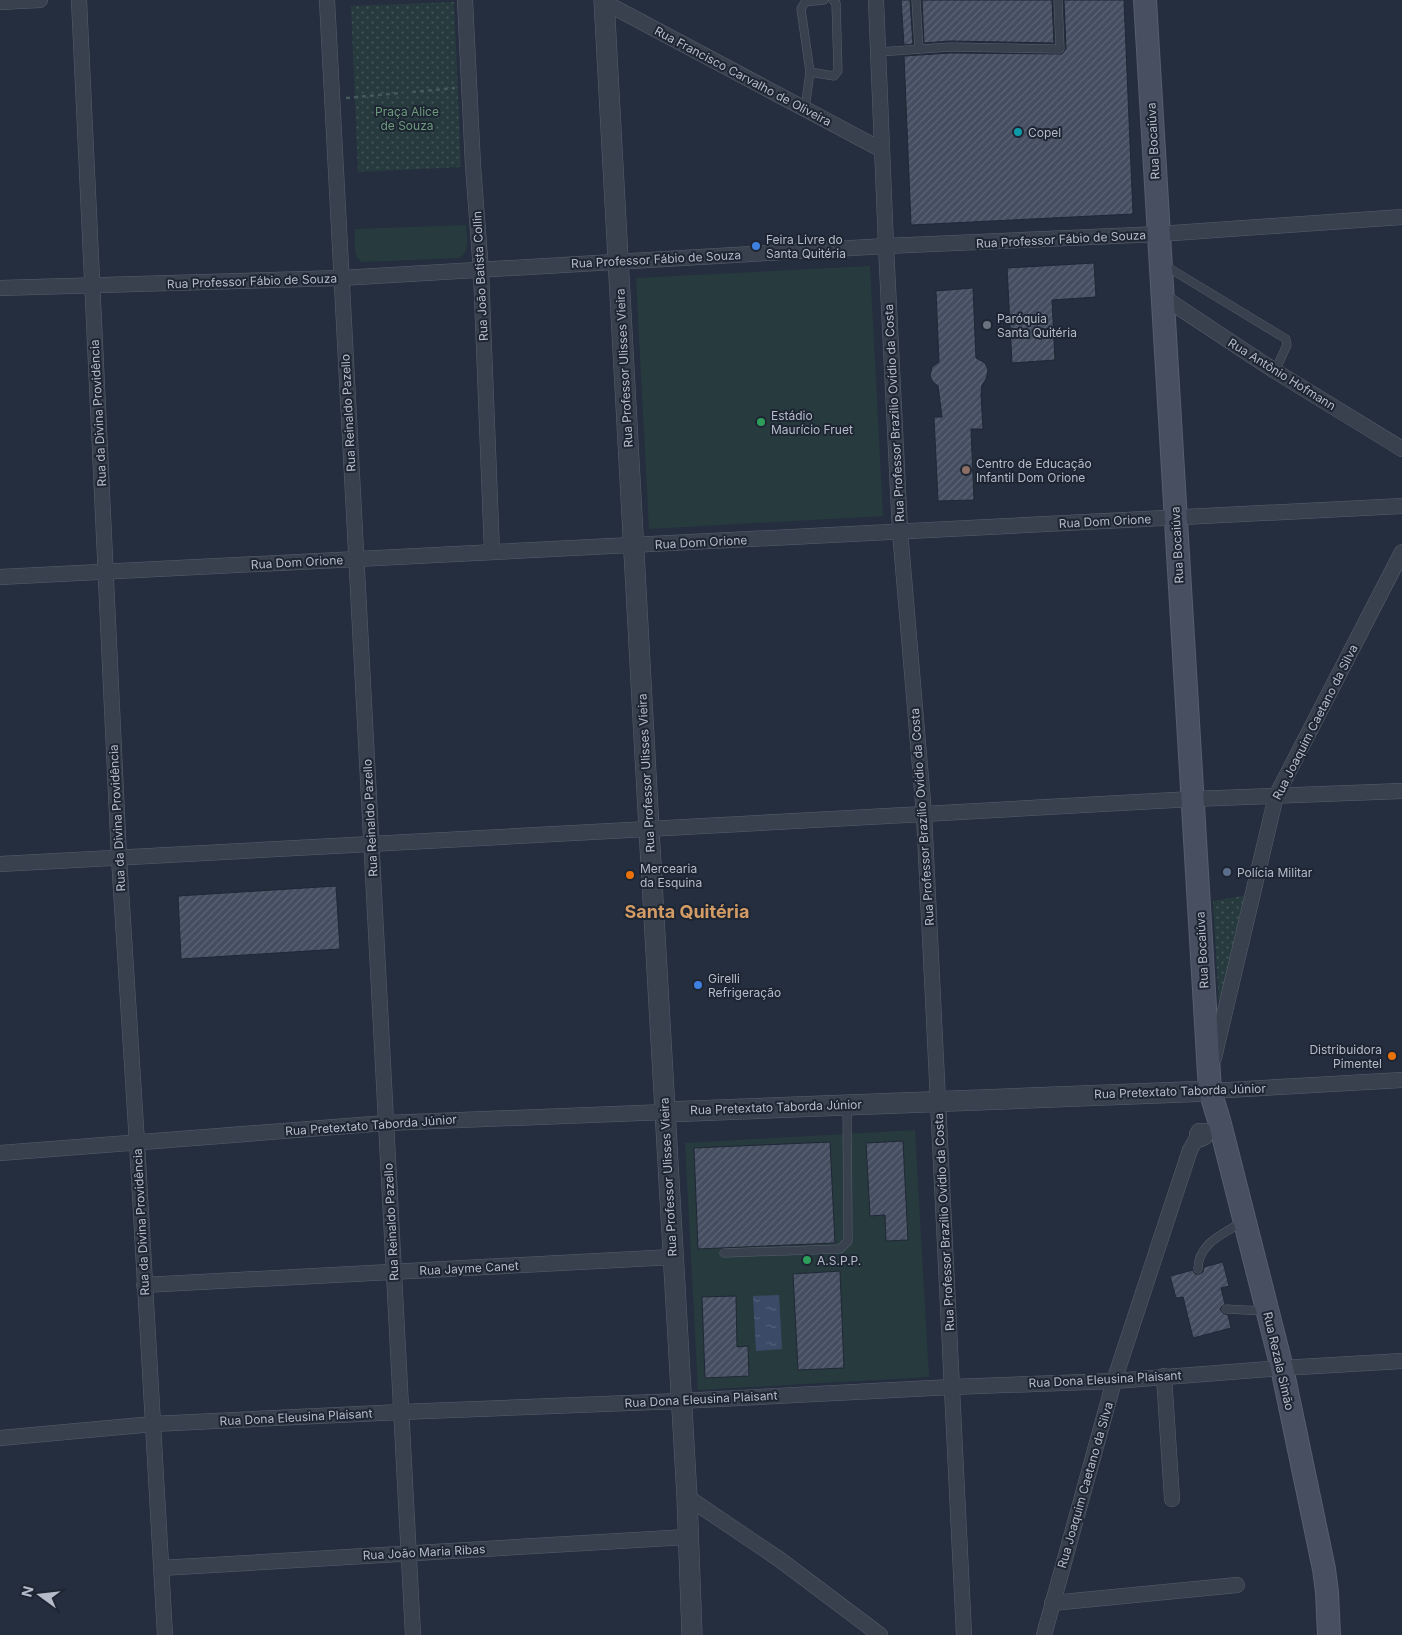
<svg xmlns="http://www.w3.org/2000/svg" width="1402" height="1635" font-family="Inter,sans-serif">
  <defs>
    <pattern id="park-dots" width="8" height="8" patternUnits="userSpaceOnUse" patternTransform="scale(1.25)"><rect width="8" height="8" fill="#273b3f"/><path d="M2 2h.1M6 6h.1" fill="none" stroke="#445559" stroke-width="1.8" stroke-linecap="round"/></pattern>
    <pattern id="water-ripples" width="26" height="14" patternUnits="userSpaceOnUse" patternTransform="scale(1.25)"><rect width="26" height="14" fill="#3a4a67"/><path d="M2 4q2-2 4 0t4 0M15 11q2-2 4 0t4 0" fill="none" stroke="#54627b"/></pattern>
    <pattern id="building-hatch" width="6" height="6" patternUnits="userSpaceOnUse" patternTransform="scale(1.25)"><rect width="6" height="6" fill="#444e60"/><path d="M-1 1l2-2M0 6l6-6M5 7l2-2" fill="none" stroke="#5d6675"/></pattern>
  </defs>
  <rect width="100%" height="100%" fill="#252e3e"/>
  <g fill="#273b3f">
    <path d="M466 225C466 235 471 252 459 258L362 262C352 257 355 240 355 229Z"/>
    <polygon points="870,266 883,516 649,529 636,278"/>
    <polygon points="915,1130 929,1377 698,1390 685,1143"/>
  </g>
  <g fill="url(#park-dots)">
    <polygon points="454,2 461,167 358,172 351,6"/>
    <polygon points="1248,895 1219,1004 1213,901"/>
  </g>
  <polygon fill="url(#water-ripples)" points="779,1295 782,1349 756,1351 753,1296"/>
  <g fill="url(#building-hatch)" stroke="#202735">
    <polygon points="901,0 910,0 913,44 904,45"/>
    <polygon points="922,0 1052,0 1054,43 950,41 924,43"/>
    <polygon points="1064,0 1124,0 1133,214 911,225 904,56 950,53 1062,54 1066,49"/>
    <polygon points="1094,263 1096,297 1052,300 1055,360 1012,363 1007,268"/>
    <polygon points="973,288 976,358 985,363 988,370 986,379 982,385 981,394 983,429 971,429 974,500 938,501 934,417 942,417 938,386 933,382 930,376 932,367 939,362 936,291"/>
    <polygon points="336,886 340,949 181,959 178,896"/>
    <polygon points="903,1141 908,1240 886,1241 885,1215 870,1216 866,1143"/>
    <polygon points="830,1142 835,1243 698,1249 694,1148"/>
    <polygon points="1223,1262 1229,1286 1221,1288 1225,1304 1222,1306 1220,1309 1223,1313 1228,1315 1231,1328 1193,1338 1183,1297 1176,1298 1170,1276 1193,1270 1195,1274 1200,1274 1203,1272 1204,1267"/>
    <polygon points="840,1271 844,1368 798,1370 793,1274"/>
    <polygon points="736,1296 737,1347 748,1346 749,1376 705,1378 702,1297"/>
  </g>
  <g fill="none" stroke-linecap="round" stroke-linejoin="round">
    <defs>
      <g id="service">
        <polyline points="824,0 805,2 801,9 810,72 834,76 838,71 836,3 833,0"/>
        <polyline points="916,0 919,49"/>
        <polyline points="879,52 950,47 1060,49 1058,0"/>
        <polyline points="805,109 810,72"/>
        <polyline points="1164,265 1286,339 1287,345 1275,371"/>
        <polyline points="724,1253 840,1249 848,1241 847,1106"/>
        <path d="M1198 1269C1198 1243 1224 1234 1242 1222"/>
        <polyline points="1226,1309 1264,1311"/>
      </g>
      <g id="minor">
        <polyline points="79,0 119,858 137,1143 165,1635"/>
        <polyline points="327,0 413,1635"/>
        <polyline points="465,0 473,166 481,271 492,552"/>
        <polyline points="876,0 886,246 900,531 924,814 964,1635"/>
        <polyline points="0,2 40,0"/>
        <polyline points="604,2 882,150"/>
        <polyline points="0,288 341,278 886,246 1159,234 1402,217"/>
        <polyline points="1163,297 1275,371 1402,449"/>
        <polyline points="0,577 1402,506"/>
        <polyline points="0,864 924,814 1192,799 1402,791"/>
        <polyline points="1214,1058 1276,796 1402,552"/>
        <polyline points="1210,1091 1402,1080"/>
        <polyline points="0,1153 386,1123 665,1112"/>
        <polyline points="144,1285 673,1257"/>
        <polyline points="1164,1376 1172,1499"/>
        <polyline points="0,1438 153,1424 401,1412 680,1401 952,1387 1114,1381 1282,1368 1402,1361"/>
        <polyline points="687,1497 779,1559 880,1635"/>
        <polyline points="161,1568 687,1537"/>
        <polyline points="1052,1603 1237,1585"/>
        <polyline points="1044,1635 1114,1381 1190,1150 1197,1138 1201,1139 1205,1137 1205,1131 1199,1131 1197,1134 1197,1138"/>
      </g>
      <g id="tertiary">
        <polyline points="604,0 649,829 687,1497 692,1635"/>
        <polyline points="665,1112 1210,1091"/>
      </g>
      <polyline id="secondary" points="1145,0 1210,1091 1219,1120 1282,1368 1324,1569 1327,1592 1329,1635"/>
    </defs>
    <use href="#service" stroke="#575e6c" stroke-width="9"/>
    <use href="#minor" stroke="#575e6c" stroke-width="16"/>
    <use href="#tertiary" stroke="#575e6c" stroke-width="21"/>
    <use href="#secondary" stroke="#575e6c" stroke-width="24"/>
    <g stroke="#45585c" stroke-width="2.5" stroke-dasharray="4 4" stroke-linecap="butt">
      <polyline points="412,92 455,88"/>
      <polyline points="346,98 400,93"/>
    </g>
    <use href="#service" stroke="#39404e" stroke-width="8"/>
    <use href="#minor" stroke="#39404e" stroke-width="15"/>
    <use href="#tertiary" stroke="#39404e" stroke-width="20"/>
    <use href="#secondary" stroke="#474f61" stroke-width="22"/>
  </g>
  <circle fill="#0f9aa8" stroke="#1e2533" stroke-width="2" cx="1018" cy="132" r="5"/>
  <g fill="#3f7fe0" stroke="#1e2533" stroke-width="2">
    <circle cx="756" cy="246" r="5"/>
    <circle cx="698" cy="985" r="5"/>
  </g>
  <circle fill="#6b7280" stroke="#1e2533" stroke-width="2" cx="987" cy="325" r="5"/>
  <g fill="#2e9e5b" stroke="#1e2533" stroke-width="2">
    <circle cx="761" cy="422" r="5"/>
    <circle cx="807" cy="1260" r="5"/>
  </g>
  <circle fill="#8d6e63" stroke="#1e2533" stroke-width="2" cx="966" cy="470" r="5"/>
  <circle fill="#5c6f8a" stroke="#1e2533" stroke-width="2" cx="1227" cy="872" r="5"/>
  <g fill="#e8710a" stroke="#1e2533" stroke-width="2">
    <circle cx="630" cy="875" r="5"/>
    <circle cx="1392" cy="1056" r="5"/>
  </g>
  <g text-anchor="middle" dominant-baseline="central" stroke-width="4" stroke-linejoin="round" paint-order="stroke">
    <g font-size="12" fill="#b5bbc9" stroke="#1e2533">
      <text transform="translate(743 76) rotate(28)">Rua Francisco Carvalho de Oliveira</text>
      <text transform="translate(1153 141) rotate(-93)">Rua Bocaiúva</text>
      <text transform="translate(1061 239) rotate(-3)">Rua Professor Fábio de Souza</text>
      <text transform="translate(656 259) rotate(-3)">Rua Professor Fábio de Souza</text>
      <text transform="translate(480 276) rotate(-93)">Rua João Batista Collin</text>
      <text transform="translate(252 281) rotate(-2)">Rua Professor Fábio de Souza</text>
      <text transform="translate(624 368) rotate(-93)">Rua Professor Ulisses Vieira</text>
      <text transform="translate(1282 374) rotate(32)">Rua Antônio Hofmann</text>
      <text transform="translate(98 413) rotate(-93)">Rua da Divina Providência</text>
      <text transform="translate(348 413) rotate(-93)">Rua Reinaldo Pazello</text>
      <text transform="translate(894 413) rotate(-93)">Rua Professor Brazílio Ovídio da Costa</text>
      <text transform="translate(1105 521) rotate(-3)">Rua Dom Orione</text>
      <text transform="translate(701 542) rotate(-3)">Rua Dom Orione</text>
      <text transform="translate(1177 545) rotate(-93)">Rua Bocaiúva</text>
      <text transform="translate(297 562) rotate(-3)">Rua Dom Orione</text>
      <text transform="translate(1315 722) rotate(-63)">Rua Joaquim Caetano da Silva</text>
      <text transform="translate(646 773) rotate(-93)">Rua Professor Ulisses Vieira</text>
      <text transform="translate(922 817) rotate(-94)">Rua Professor Brazílio Ovídio da Costa</text>
      <text transform="translate(117 818) rotate(-93)">Rua da Divina Providência</text>
      <text transform="translate(370 818) rotate(-93)">Rua Reinaldo Pazello</text>
      <text transform="translate(1202 950) rotate(-93)">Rua Bocaiúva</text>
      <text transform="translate(1180 1091) rotate(-2)">Rua Pretextato Taborda Júnior</text>
      <text transform="translate(776 1107) rotate(-2)">Rua Pretextato Taborda Júnior</text>
      <text transform="translate(371 1125) rotate(-4)">Rua Pretextato Taborda Júnior</text>
      <text transform="translate(668 1177) rotate(-93)">Rua Professor Ulisses Vieira</text>
      <text transform="translate(141 1222) rotate(-93)">Rua da Divina Providência</text>
      <text transform="translate(391 1222) rotate(-93)">Rua Reinaldo Pazello</text>
      <text transform="translate(944 1222) rotate(-93)">Rua Professor Brazílio Ovídio da Costa</text>
      <text transform="translate(469 1268) rotate(-3)">Rua Jayme Canet</text>
      <text transform="translate(1279 1361) rotate(77)">Rua Rezala Simão</text>
      <text transform="translate(1105 1379) rotate(-3)">Rua Dona Eleusina Plaisant</text>
      <text transform="translate(701 1399) rotate(-3)">Rua Dona Eleusina Plaisant</text>
      <text transform="translate(296 1417) rotate(-3)">Rua Dona Eleusina Plaisant</text>
      <text transform="translate(1085 1485) rotate(-74)">Rua Joaquim Caetano da Silva</text>
      <text transform="translate(424 1552) rotate(-3)">Rua João Maria Ribas</text>
    </g>
    <g font-size="12" fill="#6c9a7a" stroke="#1e2533">
      <text x="407" y="111">Praça Alice<tspan x="407" dy="14">de Souza</tspan></text>
    </g>
    <g font-size="12" fill="#b5bbc9" stroke="#1e2533" text-anchor="start">
      <text x="1028" y="132">Copel</text>
      <text x="766" y="239">Feira Livre do<tspan x="766" dy="14">Santa Quitéria</tspan></text>
      <text x="997" y="318">Paróquia<tspan x="997" dy="14">Santa Quitéria</tspan></text>
      <text x="771" y="415">Estádio<tspan x="771" dy="14">Maurício Fruet</tspan></text>
      <text x="976" y="463">Centro de Educação<tspan x="976" dy="14">Infantil Dom Orione</tspan></text>
      <text x="640" y="868">Mercearia<tspan x="640" dy="14">da Esquina</tspan></text>
      <text x="1237" y="872">Polícia Militar</text>
      <text x="708" y="978">Girelli<tspan x="708" dy="14">Refrigeração</tspan></text>
      <text x="1382" y="1049" text-anchor="end">Distribuidora<tspan x="1382" dy="14">Pimentel</tspan></text>
      <text x="817" y="1260">A.S.P.P.</text>
    </g>
    <g font-size="18" font-weight="bold" fill="#d49c65" stroke="#1e2533">
      <text x="687" y="911">Santa Quitéria</text>
    </g>
  </g>
  <g transform="translate(40 1595) rotate(285)" stroke="#1e2533" stroke-width="4" paint-order="stroke">
  <path d="M0-4L9 19L0 12L-9 19Z" fill="#b5bbc9"/>
  <text y="-8" font-size="14" font-weight="bold" text-anchor="middle" fill="#b5bbc9">N</text>
  </g>
</svg>
